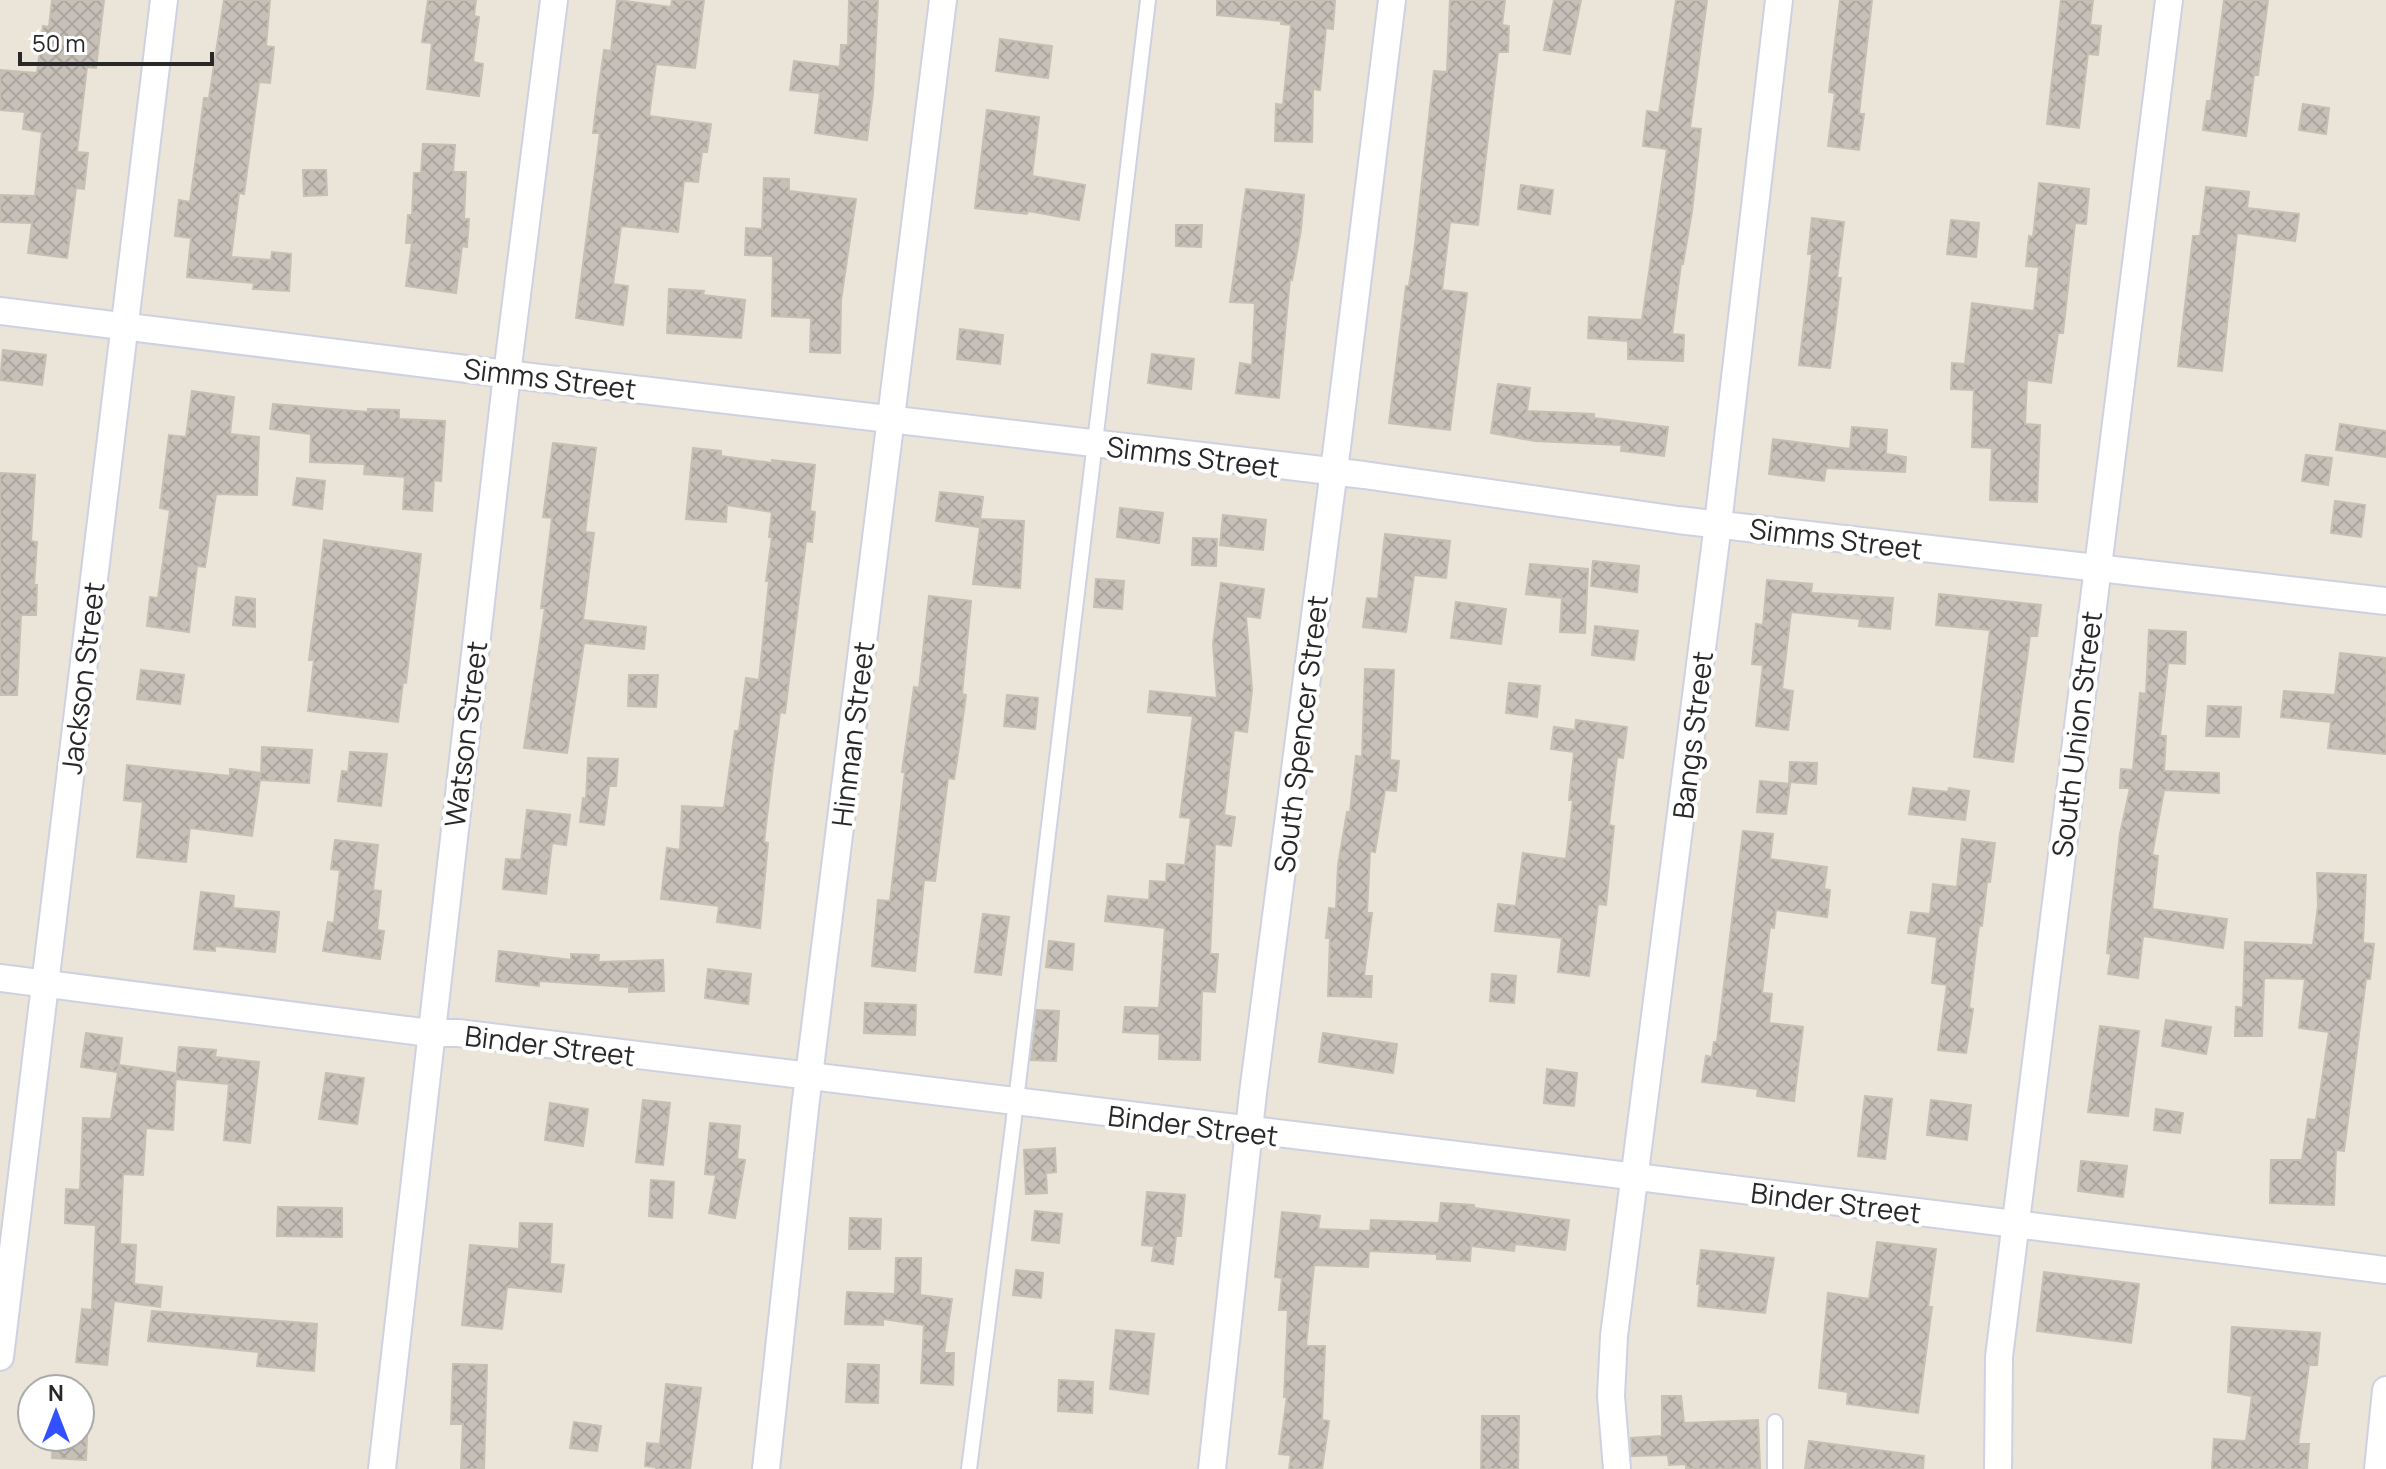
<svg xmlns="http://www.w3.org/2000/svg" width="2386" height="1469" font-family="Manrope,sans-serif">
  <defs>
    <pattern id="building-cross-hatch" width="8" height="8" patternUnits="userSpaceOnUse" patternTransform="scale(2)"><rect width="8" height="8" fill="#c6c0b8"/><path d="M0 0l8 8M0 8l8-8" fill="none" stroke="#aaa59e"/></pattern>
  </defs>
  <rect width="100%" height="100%" fill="#ebe4d8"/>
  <g fill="url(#building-cross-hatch)" stroke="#c6c0b2" stroke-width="2">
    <polygon points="52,0 104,0 96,68 87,67 77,152 88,153 84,189 76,188 67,258 28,253 32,223 0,222 0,195 35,196 42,132 23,129 25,112 0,110 0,70 37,73 43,26 49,27"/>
    <polygon points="224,0 270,0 266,46 274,47 270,83 259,82 244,194 239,193 231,257 271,260 272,252 291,254 289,291 253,289 254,283 187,277 191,238 175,236 179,200 190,202 204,98 209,98"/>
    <polygon points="428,0 476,0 474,16 479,17 473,62 483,64 479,96 427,89 432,43 422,42"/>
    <polygon points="617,0 671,7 672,0 704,0 695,68 656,64 649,116 711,124 707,152 702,152 698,182 684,181 678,232 621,226 613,284 628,286 623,325 576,318 600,133 593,133 597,100 604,50 611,51"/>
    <polygon points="849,0 878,0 873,93 867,140 815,133 820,93 790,90 794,61 840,67 841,45 848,45"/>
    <polygon points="1217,0 1335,0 1333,29 1326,28 1320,90 1313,89 1312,142 1275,141 1276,104 1283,105 1291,25 1281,24 1282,21 1217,15"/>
    <polygon points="1450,0 1505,0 1502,25 1509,26 1508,52 1498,52 1478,225 1450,222 1442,290 1467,293 1450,430 1389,423 1406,286 1409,286 1415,245 1434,71 1447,72"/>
    <polygon points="1554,0 1581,0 1570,54 1544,50"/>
    <polygon points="1676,0 1707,0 1690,128 1701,129 1692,211 1683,264 1681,264 1672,334 1684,335 1683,361 1628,359 1628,341 1588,338 1589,317 1642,320 1667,149 1643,146 1647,111 1659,113"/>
    <polygon points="1840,0 1872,0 1859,114 1864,114 1859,150 1828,146 1835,93 1829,92"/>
    <polygon points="2061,0 2093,0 2090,25 2101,26 2098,55 2088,54 2079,128 2047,124"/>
    <polygon points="2224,0 2268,0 2258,75 2254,75 2246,136 2203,130 2207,101 2211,101"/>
    <polygon points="1000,39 1052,46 1048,78 996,71"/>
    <polygon points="2303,104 2329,108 2326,134 2299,130"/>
    <polygon points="987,110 1039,117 1032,176 1085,185 1079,220 1028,211 1027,214 975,208"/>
    <polygon points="423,144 455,145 453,172 466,172 464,219 469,219 467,247 462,246 456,293 406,286 412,243 406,243 408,215 412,215 414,173 421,173"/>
    <polygon points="303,170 326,170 327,195 304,196"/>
    <polygon points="764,178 789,179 789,191 856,199 841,300 840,353 810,352 811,318 772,316 773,256 745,255 746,228 762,229"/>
    <polygon points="2039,183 2089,189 2086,224 2075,223 2063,333 2058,333 2051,383 2027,380 2025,424 2040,425 2037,502 1990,500 1992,448 1972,447 1974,390 1951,389 1952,363 1965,364 1972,303 2034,311 2039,267 2026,266 2029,236 2033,237"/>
    <polygon points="1521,185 1553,190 1550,214 1518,209"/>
    <polygon points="2206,187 2249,192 2247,208 2299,214 2295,241 2237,233 2222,371 2178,366 2193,236 2200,236"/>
    <polygon points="1246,189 1304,195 1301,229 1292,280 1290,279 1279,398 1236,393 1240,363 1252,365 1255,303 1230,302"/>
    <polygon points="1812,218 1844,222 1837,278 1841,278 1830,368 1799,365 1812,254 1808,254"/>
    <polygon points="1951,220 1979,223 1976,257 1947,254"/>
    <polygon points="1176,225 1202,225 1201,247 1176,246"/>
    <polygon points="669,289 704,291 703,295 745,300 741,338 667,333"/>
    <polygon points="960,329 1003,335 1000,364 957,359"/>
    <polygon points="3,350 46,355 42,385 0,380"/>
    <polygon points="1152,354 1194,359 1191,389 1148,383"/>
    <polygon points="1498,384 1530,388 1527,411 1594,414 1594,418 1668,427 1664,456 1621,451 1622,445 1535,441 1491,433"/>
    <polygon points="192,391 234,397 230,434 259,437 257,495 216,494 205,567 197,566 189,632 147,626 150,597 158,598 170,510 160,508 169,435 186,437"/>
    <polygon points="273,404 368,412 368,409 399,410 399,419 445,421 441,481 434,480 432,511 403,509 405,477 364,474 365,464 310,462 311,434 270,429"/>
    <polygon points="2340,424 2386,431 2386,457 2336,450"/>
    <polygon points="1852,427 1887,430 1886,454 1906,457 1905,472 1826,468 1824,481 1769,474 1773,439 1850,449"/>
    <polygon points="553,443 596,448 585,532 594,533 583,620 646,627 644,649 584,643 567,753 524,748 545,608 541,608 552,518 543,517"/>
    <polygon points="693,448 721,451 721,456 772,463 772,460 815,465 810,511 815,512 812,542 806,541 785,713 780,712 773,766 764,842 768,843 760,928 717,922 719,906 661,899 667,848 680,850 682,806 724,808 735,731 739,731 746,678 759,680 769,581 766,581 772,537 769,537 772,512 727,505 726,522 686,519"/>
    <polygon points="2306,455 2332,458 2328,485 2302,481"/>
    <polygon points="0,473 35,475 31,541 37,542 34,585 37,585 36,615 21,615 17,695 0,695"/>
    <polygon points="297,478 325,481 322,509 293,505"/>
    <polygon points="940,492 983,497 979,527 936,521"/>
    <polygon points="2335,501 2365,505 2361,537 2331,533"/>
    <polygon points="1120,508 1163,513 1159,543 1117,537"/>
    <polygon points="1223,515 1266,520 1263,550 1220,545"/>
    <polygon points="981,519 1024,521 1020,588 973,584"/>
    <polygon points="1385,534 1450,541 1446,578 1414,575 1406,632 1363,627 1367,598 1378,599"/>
    <polygon points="1193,538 1217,539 1216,566 1192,565"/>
    <polygon points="324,540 421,554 406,683 403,682 398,722 308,711 314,660 309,660"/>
    <polygon points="1593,561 1639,566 1637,592 1591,586"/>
    <polygon points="1530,564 1588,569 1585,633 1560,632 1562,598 1526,594"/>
    <polygon points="1096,579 1124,581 1122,609 1094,607"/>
    <polygon points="1767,580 1812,584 1811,593 1893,598 1890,629 1859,626 1860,619 1791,612 1782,689 1793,691 1788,730 1756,726 1763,665 1752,664 1756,624 1763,625"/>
    <polygon points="1221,583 1264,589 1260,618 1246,616 1252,690 1247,732 1234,730 1224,815 1235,817 1231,846 1215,844 1210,954 1218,954 1215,992 1202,991 1200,1060 1159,1059 1160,1034 1123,1032 1125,1007 1159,1008 1165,928 1105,921 1108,896 1149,900 1150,881 1166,882 1167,864 1185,865 1191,818 1180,817 1193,716 1148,712 1150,691 1217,698 1213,644"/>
    <polygon points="1939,594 2041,605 2037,636 2030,636 2013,762 1974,757 1990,630 1936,625"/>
    <polygon points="929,596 971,601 962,694 966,695 958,754 954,779 948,778 935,881 924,880 915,971 872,966 878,900 890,901 905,772 902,772 914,687 919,688"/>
    <polygon points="236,597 255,599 255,627 233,625"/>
    <polygon points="1456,602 1506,609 1501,644 1451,638"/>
    <polygon points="1595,626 1638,631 1634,660 1592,655"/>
    <polygon points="2149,630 2186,632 2185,664 2168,663 2160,736 2166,736 2164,771 2219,773 2219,793 2164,790 2152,855 2158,856 2152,909 2227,919 2223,948 2143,936 2138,978 2108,974 2111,954 2107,953 2120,834 2130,788 2120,788 2121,769 2133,770 2140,693 2146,694"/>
    <polygon points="2340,653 2386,658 2386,754 2328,748 2331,722 2281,717 2284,691 2335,695"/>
    <polygon points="1365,669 1394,670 1390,760 1399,761 1396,791 1385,790 1375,852 1370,851 1367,913 1372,913 1364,976 1372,976 1371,997 1328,996 1330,938 1326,938 1329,908 1336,909 1338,865 1347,812 1350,812 1356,756 1362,757"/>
    <polygon points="141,670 184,675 180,704 137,699"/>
    <polygon points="629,675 658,675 656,707 628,706"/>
    <polygon points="1509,683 1540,686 1537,717 1506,713"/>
    <polygon points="1007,695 1038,698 1035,729 1004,726"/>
    <polygon points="2208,706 2241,707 2239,737 2206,736"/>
    <polygon points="1576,720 1627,727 1623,758 1617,757 1609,825 1614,826 1606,905 1598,904 1589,976 1558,972 1562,938 1495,931 1498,904 1516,906 1523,853 1566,859 1573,800 1569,800 1574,752 1551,749 1554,727 1575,730"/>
    <polygon points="262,747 312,750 309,783 260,780 252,836 190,828 186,862 137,857 143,802 124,800 127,765 230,776 230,769 261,773"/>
    <polygon points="350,752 387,754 381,806 338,801 342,771 348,772"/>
    <polygon points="588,758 618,759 616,786 609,786 604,825 580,822 583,798 586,799"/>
    <polygon points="1790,762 1817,763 1816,784 1789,782"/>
    <polygon points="1760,781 1790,784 1786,814 1757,812"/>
    <polygon points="1913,788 1948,792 1949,788 1969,791 1965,820 1909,814"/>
    <polygon points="527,810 570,815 566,845 552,843 546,894 503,889 506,859 521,860"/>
    <polygon points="1743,831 1773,834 1770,859 1827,867 1824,889 1830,890 1827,917 1776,910 1774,928 1770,927 1762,993 1772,994 1769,1023 1803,1027 1794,1101 1757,1096 1758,1089 1702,1082 1706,1056 1712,1057 1714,1042 1717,1042"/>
    <polygon points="1962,839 1995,843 1990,882 1987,882 1982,926 1979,925 1969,1008 1973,1009 1966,1053 1938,1050 1947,985 1932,983 1937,937 1908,933 1911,912 1930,914 1933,884 1957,887"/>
    <polygon points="335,840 378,845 373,890 381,891 377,930 384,931 380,959 323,951 328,922 334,923 340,870 331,869"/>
    <polygon points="2317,873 2366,875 2363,943 2374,944 2370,979 2366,979 2344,1151 2336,1150 2334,1205 2270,1203 2271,1160 2302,1160 2308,1119 2316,1120 2329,1032 2299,1028 2305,979 2264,978 2262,1036 2235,1036 2236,1007 2243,1008 2245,942 2313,945 2318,906"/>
    <polygon points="201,892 234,896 233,908 279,912 275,952 215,946 215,951 194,949"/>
    <polygon points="983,914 1009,917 1001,975 975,972"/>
    <polygon points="1049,941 1074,944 1072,970 1046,967"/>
    <polygon points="499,951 571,960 571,954 599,955 598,962 663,960 664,991 629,992 629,987 539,981 539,986 496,981"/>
    <polygon points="708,969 751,974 748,1004 705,998"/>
    <polygon points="1492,974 1516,976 1514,1003 1490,1001"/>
    <polygon points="865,1003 916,1005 915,1035 864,1033"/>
    <polygon points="1037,1010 1059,1011 1056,1061 1031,1060"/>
    <polygon points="2166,1020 2211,1027 2206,1054 2162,1046"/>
    <polygon points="2100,1026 2139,1031 2128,1116 2088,1112"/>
    <polygon points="86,1033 122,1038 118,1072 81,1067"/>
    <polygon points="1323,1033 1397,1044 1393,1073 1319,1062"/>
    <polygon points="179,1047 216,1050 215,1057 259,1062 250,1143 224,1140 229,1084 176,1079"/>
    <polygon points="119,1065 176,1073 173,1130 146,1128 143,1175 123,1174 120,1244 136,1245 134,1284 162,1287 160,1307 114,1301 107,1365 76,1362 82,1309 92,1310 96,1225 65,1223 66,1189 80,1190 83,1118 111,1119"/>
    <polygon points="1547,1069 1577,1073 1574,1106 1544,1103"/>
    <polygon points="326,1073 364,1078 357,1124 319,1119"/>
    <polygon points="1865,1096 1892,1099 1885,1159 1858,1156"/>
    <polygon points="643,1100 670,1103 663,1165 636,1162"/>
    <polygon points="1931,1100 1971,1105 1967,1140 1927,1135"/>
    <polygon points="550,1103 588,1109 583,1146 545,1140"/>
    <polygon points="2156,1109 2183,1113 2180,1133 2154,1130"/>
    <polygon points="710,1123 740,1126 737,1159 745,1160 735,1218 709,1213 716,1175 705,1174"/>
    <polygon points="1055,1148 1056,1172 1046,1173 1047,1193 1026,1194 1024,1150"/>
    <polygon points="2081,1161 2127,1166 2123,1197 2078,1191"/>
    <polygon points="651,1180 674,1182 672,1218 649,1216"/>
    <polygon points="1147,1192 1185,1195 1181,1236 1176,1236 1173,1264 1152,1261 1154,1246 1142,1245"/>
    <polygon points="1441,1203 1474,1205 1474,1208 1569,1220 1565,1250 1515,1244 1514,1251 1471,1246 1470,1261 1437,1259 1437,1254 1369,1251 1368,1267 1314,1265 1306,1346 1325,1346 1322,1420 1329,1421 1322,1469 1289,1469 1291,1455 1279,1454 1287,1397 1284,1397 1288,1310 1279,1310 1282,1278 1275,1277 1282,1212 1320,1216 1318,1229 1370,1231 1371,1220 1439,1223"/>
    <polygon points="278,1207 342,1208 342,1237 277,1236"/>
    <polygon points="1035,1211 1062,1214 1059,1243 1032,1240"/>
    <polygon points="850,1218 881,1219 880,1249 849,1249"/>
    <polygon points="520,1223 552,1224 550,1264 564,1265 561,1292 507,1287 502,1329 462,1325 470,1245 519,1249"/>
    <polygon points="1877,1242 1936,1249 1928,1307 1932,1307 1918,1413 1847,1404 1848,1392 1819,1388 1828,1293 1869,1299"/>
    <polygon points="1701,1250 1774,1258 1765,1313 1698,1306 1700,1284 1697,1284"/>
    <polygon points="896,1258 921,1258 920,1295 952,1299 944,1353 954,1353 953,1385 921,1383 924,1325 883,1319 883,1325 845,1324 847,1292 895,1294"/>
    <polygon points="1016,1270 1043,1273 1041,1298 1013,1295"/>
    <polygon points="2044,1272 2139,1284 2131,1343 2037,1331"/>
    <polygon points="152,1311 317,1324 314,1371 257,1366 259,1352 148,1341"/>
    <polygon points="2232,1327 2320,1333 2317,1365 2309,1365 2298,1444 2309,1444 2307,1469 2212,1469 2214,1439 2246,1441 2252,1396 2228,1392"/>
    <polygon points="1116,1330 1154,1334 1148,1394 1110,1389"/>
    <polygon points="453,1364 487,1365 484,1469 461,1469 463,1424 451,1424"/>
    <polygon points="848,1364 879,1365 878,1403 846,1402"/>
    <polygon points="1059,1380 1093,1382 1092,1413 1058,1411"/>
    <polygon points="666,1384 701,1388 690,1469 656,1469 656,1467 645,1466 647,1443 660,1444"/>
    <polygon points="1662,1396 1681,1396 1684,1423 1758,1420 1760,1468 1686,1469 1686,1464 1669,1465 1668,1455 1632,1456 1631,1438 1662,1436"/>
    <polygon points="1482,1416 1519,1416 1518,1469 1481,1469"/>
    <polygon points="574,1422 601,1426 597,1451 570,1448"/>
    <polygon points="53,1437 87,1437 86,1460 52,1458"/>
    <polygon points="1809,1441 1924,1456 1923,1469 1805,1469"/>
  </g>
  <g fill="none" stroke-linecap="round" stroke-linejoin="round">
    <defs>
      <g id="lane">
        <polyline points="1775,1422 1775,1469"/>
        <polyline points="969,1469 1012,1134 1148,0"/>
      </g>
      <g id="street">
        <polyline points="0,311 540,378 1364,475 1678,520 2386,601"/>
        <path d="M0 978 430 1033H458C1100 1114 1744 1187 2386 1270"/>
        <polyline points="0,1357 164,0"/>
        <polyline points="382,1469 507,374 554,0"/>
        <polyline points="766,1469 805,1108 943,0"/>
        <polyline points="1212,1469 1253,1093 1338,439 1392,0"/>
        <polyline points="1617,1469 1611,1396 1614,1336 1718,524 1779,0"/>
        <polyline points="1998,1469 1999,1357 2169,0"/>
        <polyline points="2378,1469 2386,1390"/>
      </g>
    </defs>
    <use href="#lane" stroke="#ced1e1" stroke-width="18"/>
    <use href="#street" stroke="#ced1e1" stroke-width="30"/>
    <use href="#lane" stroke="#fff" stroke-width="14"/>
    <use href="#street" stroke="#fff" stroke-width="26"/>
  </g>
  <g text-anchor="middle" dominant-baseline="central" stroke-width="8" stroke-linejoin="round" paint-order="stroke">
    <g font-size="28" fill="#282828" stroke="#fff">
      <text transform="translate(550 378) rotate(7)">Simms Street</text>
      <text transform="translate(1193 456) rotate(7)">Simms Street</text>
      <text transform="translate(1836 538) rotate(7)">Simms Street</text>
      <text transform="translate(82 678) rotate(-83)">Jackson Street</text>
      <text transform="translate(465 734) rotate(-83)">Watson Street</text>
      <text transform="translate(852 734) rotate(-83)">Hinman Street</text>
      <text transform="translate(1300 734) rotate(-83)">South Spencer Street</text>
      <text transform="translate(2076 734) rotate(-83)">South Union Street</text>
      <text transform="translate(1692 735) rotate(-83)">Bangs Street</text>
      <text transform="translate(550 1045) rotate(7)">Binder Street</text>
      <text transform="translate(1193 1125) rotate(7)">Binder Street</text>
      <text transform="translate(1836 1202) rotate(7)">Binder Street</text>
    </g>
  </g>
  <g transform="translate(56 1413)"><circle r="38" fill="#ffffff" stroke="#a9a9a9" stroke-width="2"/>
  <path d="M0-6L14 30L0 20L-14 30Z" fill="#3250fe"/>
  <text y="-12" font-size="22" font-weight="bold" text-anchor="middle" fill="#282828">N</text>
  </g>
  <path d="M20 52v12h192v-12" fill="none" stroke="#282828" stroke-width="4"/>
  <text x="32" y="52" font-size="24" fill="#282828" stroke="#ffffff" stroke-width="6" paint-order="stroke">50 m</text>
</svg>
